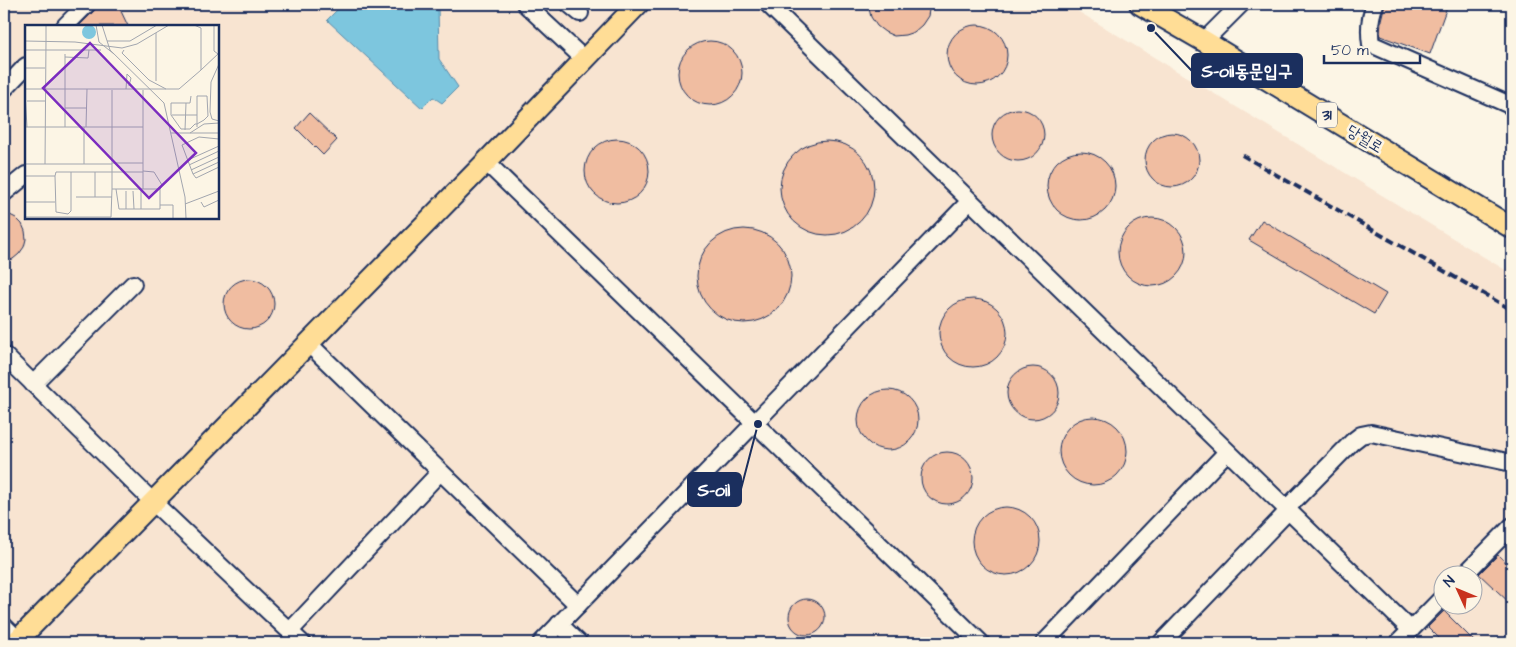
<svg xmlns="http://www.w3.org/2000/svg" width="1516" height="647" font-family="'Architects Daughter','Poor Story',sans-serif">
  <rect width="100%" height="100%" fill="#fcf5e5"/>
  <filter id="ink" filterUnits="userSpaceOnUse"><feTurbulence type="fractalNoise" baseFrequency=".02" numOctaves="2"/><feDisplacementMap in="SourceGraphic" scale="10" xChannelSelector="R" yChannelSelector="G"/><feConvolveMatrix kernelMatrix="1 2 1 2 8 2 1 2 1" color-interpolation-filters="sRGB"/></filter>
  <g filter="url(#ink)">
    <path fill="#f8e4d1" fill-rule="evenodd" d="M4 4H1066L1512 274V643H4ZM26 26H218V218H26ZM1444 574H1474V604H1444Z"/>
    <polygon fill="#7dc6de" stroke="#568aab" points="343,4 438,4 439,59 458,87 442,103 433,97 422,108 327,20"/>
    <g fill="#f0bda1" stroke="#1b2f5e">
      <polygon points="868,4 930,4 928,16 922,25 914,32 905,35 894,36 885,32 877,26 871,17"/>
      <polygon points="1385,4 1448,4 1430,54 1380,36 1381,20"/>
      <polygon points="102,5 119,7 128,26 79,26 94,11 97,6"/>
      <circle cx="977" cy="55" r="30"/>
      <circle cx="710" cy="73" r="32"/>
      <circle cx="1018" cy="135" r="26"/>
      <polygon points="309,113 337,140 323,155 296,128"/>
      <circle cx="1172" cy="160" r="27"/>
      <circle cx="617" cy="171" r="32"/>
      <circle cx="827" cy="188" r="47"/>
      <circle cx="1081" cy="186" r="34"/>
      <polygon points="4,212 16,218 22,224 25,231 26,239 24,247 19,254 13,259 4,262"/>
      <circle cx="1152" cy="252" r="34"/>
      <polygon points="1262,220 1386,294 1374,314 1249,240"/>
      <circle cx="744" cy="276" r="47"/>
      <circle cx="249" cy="304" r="25"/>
      <circle cx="973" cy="333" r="34"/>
      <circle cx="1033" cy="393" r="26"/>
      <circle cx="888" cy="420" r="30"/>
      <circle cx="1093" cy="451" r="34"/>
      <circle cx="947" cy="478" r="26"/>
      <circle cx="1006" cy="541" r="34"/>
      <polygon points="1498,555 1512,568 1512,605 1479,574"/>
      <circle cx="807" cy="617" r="18"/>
      <polygon points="1444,611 1476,643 1444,643 1428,627"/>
    </g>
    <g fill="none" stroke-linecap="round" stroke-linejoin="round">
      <defs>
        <g id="minor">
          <polyline points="525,4 584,59"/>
          <polyline points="569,4 580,13"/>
          <polyline points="768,4 1411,630"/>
          <path d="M1375 4C1370 16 1369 31 1371 44L1512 106"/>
          <polyline points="65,26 87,4"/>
          <polyline points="1204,41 1241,4"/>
          <polyline points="4,89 26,66"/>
          <polyline points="486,162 981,643"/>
          <polyline points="4,193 26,175"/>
          <polyline points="308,343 578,605"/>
          <polyline points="4,355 153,502 302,643"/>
          <polyline points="33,384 133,284"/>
          <polyline points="1286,509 1352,442 1361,435 1371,433 1512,463"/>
          <polyline points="1465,574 1512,526"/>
          <polyline points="559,624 579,643"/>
          <polyline points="4,626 21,643"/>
          <polyline points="290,631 440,472"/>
          <polyline points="541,643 970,201"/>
          <polyline points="1044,643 1227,452"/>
          <polyline points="1161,643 1288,511"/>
          <polyline points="1398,643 1444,596"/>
        </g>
        <g id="major">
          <polyline points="1140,4 1204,41 1512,228"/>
          <polyline points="15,643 486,162 638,4"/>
        </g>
      </defs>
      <use href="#minor" stroke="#1b2f5e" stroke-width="20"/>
      <use href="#major" stroke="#1b2f5e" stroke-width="24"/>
      <use href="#minor" stroke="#fcf5e5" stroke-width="16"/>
      <use href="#major" stroke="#ffdd96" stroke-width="20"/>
      <polyline stroke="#1b2f5e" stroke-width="4" stroke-dasharray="8 4" stroke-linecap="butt" points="1242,155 1512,310"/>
    </g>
  </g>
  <g text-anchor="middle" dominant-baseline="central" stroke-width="5" stroke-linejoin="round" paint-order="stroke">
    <rect fill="#fcf5e5" stroke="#5e6a86" stroke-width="1" x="1317" y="102.5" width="20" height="25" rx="4"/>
    <g font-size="15" font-weight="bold" fill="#1b2f5e">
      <text x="1327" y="115">31</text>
    </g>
    <g font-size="16" fill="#1b2f5e" stroke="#fcf5e5">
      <text transform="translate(1365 139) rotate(31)">당월로</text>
    </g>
  </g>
  <g transform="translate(25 25)">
    <rect width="194" height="194" fill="#fcf5e5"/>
    <path d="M57 7a7 7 0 1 1 14 0a7 7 0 1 1-14 0Z" fill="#7dc6de"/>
    <path fill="none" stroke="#a2a6af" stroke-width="1" d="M71 0 74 17 89 29M77 0 85 25 139 78 160 172 161 193M189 0V26L193 29M0 16 50 17 97 23 112 19 144 0M21 16V0M82 16H105L132 0M0 25H76M99 25 97 28 124 55 141 64M40 32 63 33 64 25M194 39 186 57 185 87 187 94 194 96M0 43H20M176 45 194 28M131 56V8M0 64H154L176 45V3L169 0M101 64 102 49 106 53 104 61M0 69 2 102M166 71 165 78H146V90L156 104H165L170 99H172L179 95 183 91 182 71H172V102M2 76H20M40 83H61M147 90H172M0 102H118M40 102V29M61 102 62 64M160 105 161 78M146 108H194M165 108 179 99 194 98M194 114 174 112 157 120 168 149 194 137M163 135 194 121M87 138H118M0 139H87M20 139 21 16M59 139V102M164 140 194 126M166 145 194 132M118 146 129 147 137 160 135 164M168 149 171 153 194 142M0 151H30L31 147H118M30 151 31 187 43 189 46 186V147M87 164V65M118 164V65M108 166 109 184M116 166V184M51 172H87M70 172V147M0 177H30M176 177 179 182 194 175M160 179 194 166M135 180H148V193M101 184V166M0 192H86L87 164H135V184H94L91 164"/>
    <path fill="#7b2cbf" fill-opacity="0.15" stroke="#7b2cbf" stroke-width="2.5" d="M65 18 171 128 124 173 18 63Z"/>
    <rect width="194" height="194" fill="none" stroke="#1b2f5e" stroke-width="2.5"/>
  </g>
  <path fill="none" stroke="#1b2f5e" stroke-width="2" d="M1151 28L1192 71M758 424L741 489"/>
  <g fill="#1b2f5e" stroke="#fcf5e5" stroke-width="2">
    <circle cx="1151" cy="28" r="5"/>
    <circle cx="758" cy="424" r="5"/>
  </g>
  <g fill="#1b2f5e" stroke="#1b2f5e" stroke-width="2">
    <rect x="1192" y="54" width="110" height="33" rx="5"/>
    <rect x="688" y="473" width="53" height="33" rx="5"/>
  </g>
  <g font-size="18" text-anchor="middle" font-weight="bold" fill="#fff">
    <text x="1247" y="77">S-oil동문입구</text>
    <text x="714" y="496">S-oil</text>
  </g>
  <rect width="1516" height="647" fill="none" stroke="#fcf5e5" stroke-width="20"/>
  <rect x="10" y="10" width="1496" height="627" fill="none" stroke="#1b2f5e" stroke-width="2" filter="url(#ink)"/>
  <g transform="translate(1458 590) rotate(314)"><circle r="24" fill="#fcf5e5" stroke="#a2a6af"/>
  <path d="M0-4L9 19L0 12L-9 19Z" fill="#c8321e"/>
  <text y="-8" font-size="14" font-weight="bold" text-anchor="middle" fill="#1b2f5e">N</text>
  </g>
  <path d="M1324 55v8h96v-8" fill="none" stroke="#1b2f5e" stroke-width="2.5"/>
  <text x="1331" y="55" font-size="15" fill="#1b2f5e" stroke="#fcf5e5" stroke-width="4" paint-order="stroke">50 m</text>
</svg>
